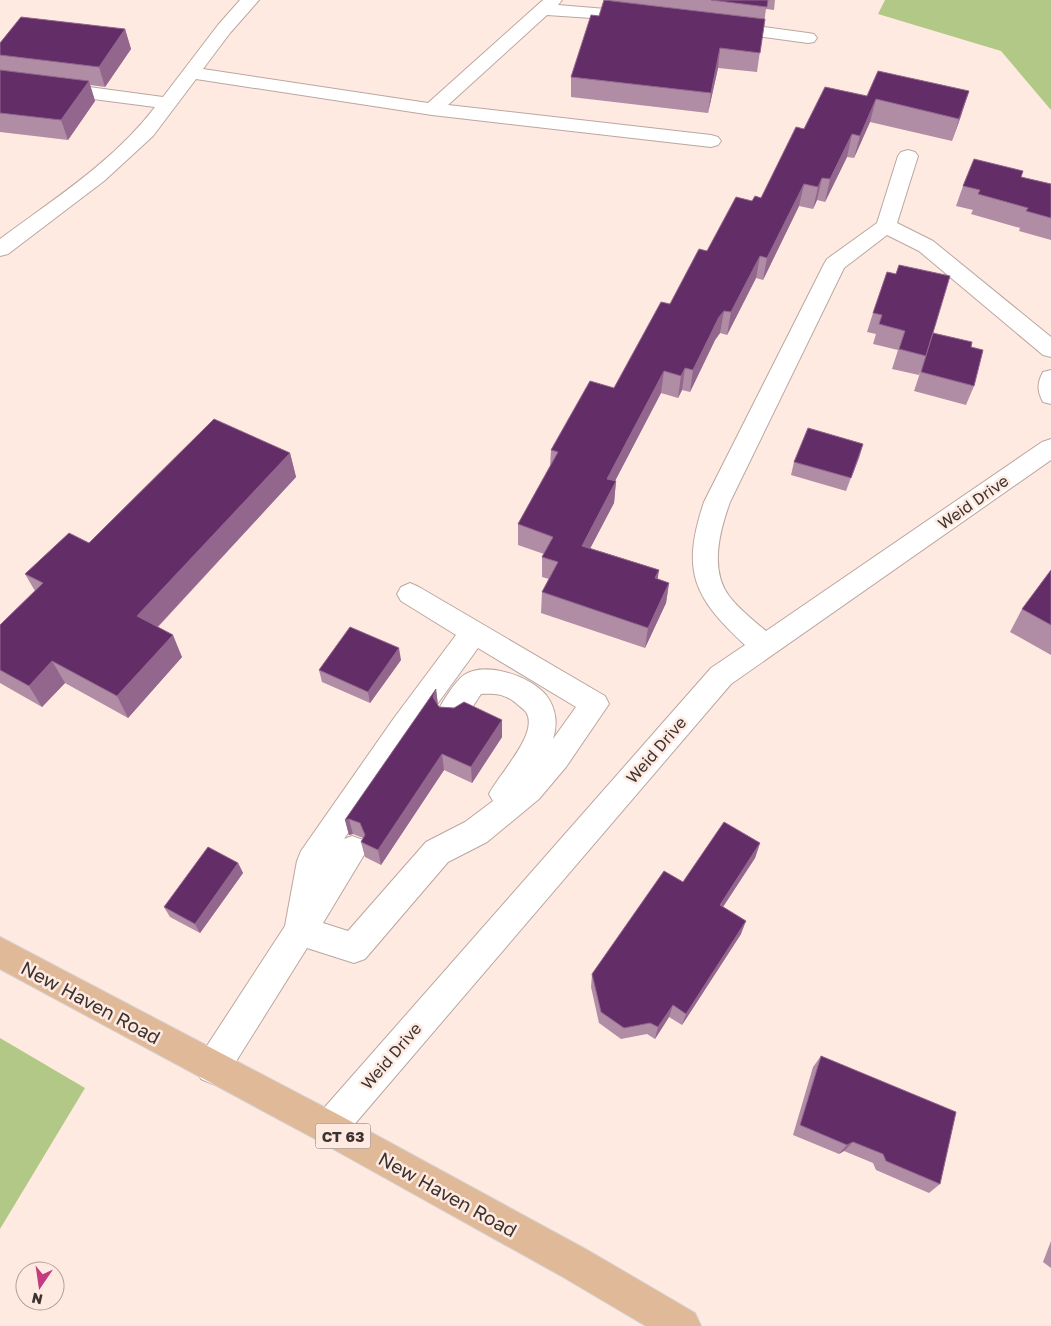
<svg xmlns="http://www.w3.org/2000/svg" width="1051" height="1326" font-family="'Golos Text',sans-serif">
  <rect width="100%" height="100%" fill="#ffeae2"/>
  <g fill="#b2c886">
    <polygon points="885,0 1051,0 1051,110 1001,51 878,14"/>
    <polygon points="0,1038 85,1088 0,1229"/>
  </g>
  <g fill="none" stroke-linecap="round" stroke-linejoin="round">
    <defs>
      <g id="minor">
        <path d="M240 0H259L230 33 203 69 428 103 543 0H562L558 5 642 12 645 16 642 20 636 21 547 15 448 105 711 135 718 137 721 141 718 145 711 147 432 115 196 79 153 136 104 181 8 254 0 256V239C54 199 114 161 155 107L0 87V75L163 97 218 25Z"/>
        <polygon points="726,22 808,33 814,34 817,38 814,42 808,43 720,31 717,27 720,23"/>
        <path d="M908 150 915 152 918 156 897 223 933 241 1051 337V357L1043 355 919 251 887 235 844 268 730 502C720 530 709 569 729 596 739 609 753 620 766 631L1042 442 1051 439V460L731 684 341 1140 329 1145 317 1140 312 1128 317 1116 711 668 745 645C693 597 681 571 704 502L824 264 827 259 877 223 898 156 901 152Z"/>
        <path d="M1051 370V404L1043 402C1037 391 1037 383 1043 372Z"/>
        <path d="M410 583 419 587 605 696 609 704 566 767 539 799 487 842 448 862 365 959 354 963 307 948 225 1079 213 1084 201 1079 196 1067 201 1055 285 926 297 861 301 851 394 718 456 635 401 601 397 594 401 587ZM478 648 576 707 553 739C558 724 556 708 546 695 530 676 486 661 464 675 455 681 441 704 437 713L441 722C463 729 470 710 481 694 495 693 506 694 517 704 520 707 524 709 526 712 540 733 498 775 489 794L493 801 465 822 426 842 348 931 323 923 367 850 363 840 352 836 344 839 414 736Z"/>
      </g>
      <polygon id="major" points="0,937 341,1116 589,1251 695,1313 701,1326 646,1326 563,1277 317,1140 0,969"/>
    </defs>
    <use href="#minor" stroke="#baa79f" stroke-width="2"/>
    <use href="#major" stroke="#d4d2d1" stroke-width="2"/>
    <use href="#minor" fill="#fff" fill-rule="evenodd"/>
    <use href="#major" fill="#e0b999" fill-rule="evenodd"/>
  </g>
  <g fill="#b18ca5">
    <polygon points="608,0 775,0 774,10 766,9 757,72 718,68 708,113 571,97 571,77 599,16"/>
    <polygon points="125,29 131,49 105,87 90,85 95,101 68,140 0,132 0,43"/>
    <polygon points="867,96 962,113 952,141 870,122 854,158 847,157 825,202 817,200 813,209 799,206 763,280 756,278 727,335 720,333 715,340 690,392 682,390 678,398 661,393 615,481 616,481 614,503 590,548 659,570 657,579 669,583 666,603 645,648 541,613 542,592 549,579 542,577 542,557 544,554 518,545 518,524 550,466 551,450 614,388 670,304 707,251 752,201 761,198 804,129"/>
    <polygon points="1021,177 1051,184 1051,240 1019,231 1020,228 971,214 973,210 956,206 963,186"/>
    <polygon points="887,272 930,342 971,347 974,386 966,405 914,391 921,370 919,375 892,369 898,350 873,344 876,334 867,332 873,313"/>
    <polygon points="863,444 846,491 791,475 794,462"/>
    <polygon points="290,453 296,477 158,627 182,657 128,718 65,683 42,707 0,683 0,625 35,591 25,574 89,543"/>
    <polygon points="1051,570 1051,655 1010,632 1022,609"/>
    <polygon points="401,660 370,703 322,682 319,670"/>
    <polygon points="436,689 438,705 439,707 502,720 502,737 472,783 444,770 381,865 365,857 361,842 363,838 353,834 349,835 345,820"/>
    <polygon points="760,843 755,858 723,907 741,934 682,1025 669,1017 655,1039 647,1034 621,1039 599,1023 591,987 592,974"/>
    <polygon points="238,863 243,873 200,933 170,917 164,907"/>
    <polygon points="821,1056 940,1184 929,1193 876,1170 873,1163 844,1151 839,1154 793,1135 813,1067"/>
    <polygon points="1051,1241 1051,1268 1043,1262"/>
  </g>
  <g fill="#92668d">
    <polygon points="125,29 131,49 105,87 99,67"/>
    <polygon points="720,48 718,68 708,113 711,93"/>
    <polygon points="89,81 95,101 68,140 61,120"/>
    <polygon points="969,91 962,113 952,141 959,119"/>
    <polygon points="876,99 870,122 854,158 860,136"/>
    <polygon points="852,134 847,157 825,202 830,179"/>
    <polygon points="822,178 817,200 813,209 818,187"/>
    <polygon points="804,184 799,206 763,280 767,258"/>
    <polygon points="760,256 756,278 727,335 731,312"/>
    <polygon points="724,311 720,333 715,340 690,392 693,370 719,317"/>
    <polygon points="685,368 682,390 678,398 681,376"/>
    <polygon points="664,371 661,393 605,500 607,479"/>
    <polygon points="863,444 859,458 846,491 851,478"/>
    <polygon points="290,453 296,477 147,638 137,616"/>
    <polygon points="616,481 614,503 581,566 582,546"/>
    <polygon points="659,570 656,590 655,578"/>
    <polygon points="669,583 666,603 645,648 648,628"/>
    <polygon points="173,635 182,657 128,718 117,696"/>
    <polygon points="399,648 401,660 370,703 368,692"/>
    <polygon points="52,661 65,683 42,707 29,686"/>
    <polygon points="436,689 438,706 433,697"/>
    <polygon points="502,720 502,737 472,783 471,767"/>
    <polygon points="442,754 444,770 381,865 378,850"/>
    <polygon points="349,819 353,834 349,835 345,820"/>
    <polygon points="760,843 755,858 715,919 720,905"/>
    <polygon points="238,863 243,873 200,933 195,924"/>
    <polygon points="746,921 741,934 682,1025 686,1014"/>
    <polygon points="673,1005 669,1017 655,1039 658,1027"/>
    <polygon points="853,1142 844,1151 839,1154 847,1145"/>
  </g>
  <g fill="#632d68" stroke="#92668d">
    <polygon points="604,0 765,19 760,53 720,48 711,93 571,77 591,15 599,16"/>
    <polygon points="711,0 768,0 767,7"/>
    <polygon points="21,17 125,29 99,67 0,55 0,43"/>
    <polygon points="0,70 89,81 61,120 0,113"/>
    <polygon points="878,71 969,91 959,119 876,99 860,136 852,134 830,179 822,178 818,187 804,184 767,258 760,256 731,312 724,311 719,317 693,370 685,368 681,376 664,371 607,479 616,481 582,546 659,570 655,578 669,583 648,628 542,592 558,562 542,557 553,537 518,524 558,452 551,450 590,381 614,388 661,302 670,304 699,249 707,251 736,197 752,201 755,196 761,198 796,127 804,129 825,87 867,96"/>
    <polygon points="974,159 1023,171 1021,177 1051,184 1051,218 1026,211 1028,208 978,194 980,190 963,186"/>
    <polygon points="899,265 950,276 926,356 899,349 905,331 879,324 882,315 873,313 887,272 896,274"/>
    <polygon points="933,333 972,342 971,347 983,350 974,386 921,372"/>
    <polygon points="214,419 290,453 137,616 173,635 117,696 52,661 29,686 0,670 0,625 43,583 25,574 69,533 89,543"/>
    <polygon points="808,428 863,444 851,478 794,462"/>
    <polygon points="1051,570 1051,625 1022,609"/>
    <polygon points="350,627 399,648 368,692 319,670"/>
    <polygon points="436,689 433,697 439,707 454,708 464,702 502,720 471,767 442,754 378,850 361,842 365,835 360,823 349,819 345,820"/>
    <polygon points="724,822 760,843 720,905 746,921 686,1014 673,1005 658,1027 650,1023 624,1028 601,1012 592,974 664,871 683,882"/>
    <polygon points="208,847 238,863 195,924 164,907"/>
    <polygon points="821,1056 956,1112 940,1184 886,1161 883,1154 853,1142 847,1145 800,1125"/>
  </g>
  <g text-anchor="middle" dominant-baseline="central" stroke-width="5" stroke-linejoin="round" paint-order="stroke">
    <rect fill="#ffeae2" stroke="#766a65" stroke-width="1" x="315.5" y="1123.5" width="55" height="25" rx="4"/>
    <g font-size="15" font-weight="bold" fill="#3b332f">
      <text x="343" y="1136">CT 63</text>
    </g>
    <g font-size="16" fill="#3b332f" stroke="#ffeae2">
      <text transform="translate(973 502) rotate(-35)">Weid Drive</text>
      <text transform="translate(656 750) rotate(-49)">Weid Drive</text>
      <text transform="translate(391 1056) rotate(-49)">Weid Drive</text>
    </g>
    <g font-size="19" fill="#3b332f" stroke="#ffeae2">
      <text transform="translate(91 1002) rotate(28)">New Haven Road</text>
      <text transform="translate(448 1194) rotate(29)">New Haven Road</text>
    </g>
  </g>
  <g transform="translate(40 1286) rotate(193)"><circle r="24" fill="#ffeae2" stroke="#b1a19a"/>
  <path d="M0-4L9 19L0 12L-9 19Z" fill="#c23c7f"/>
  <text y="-8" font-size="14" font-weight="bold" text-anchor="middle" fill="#3b332f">N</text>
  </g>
</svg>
